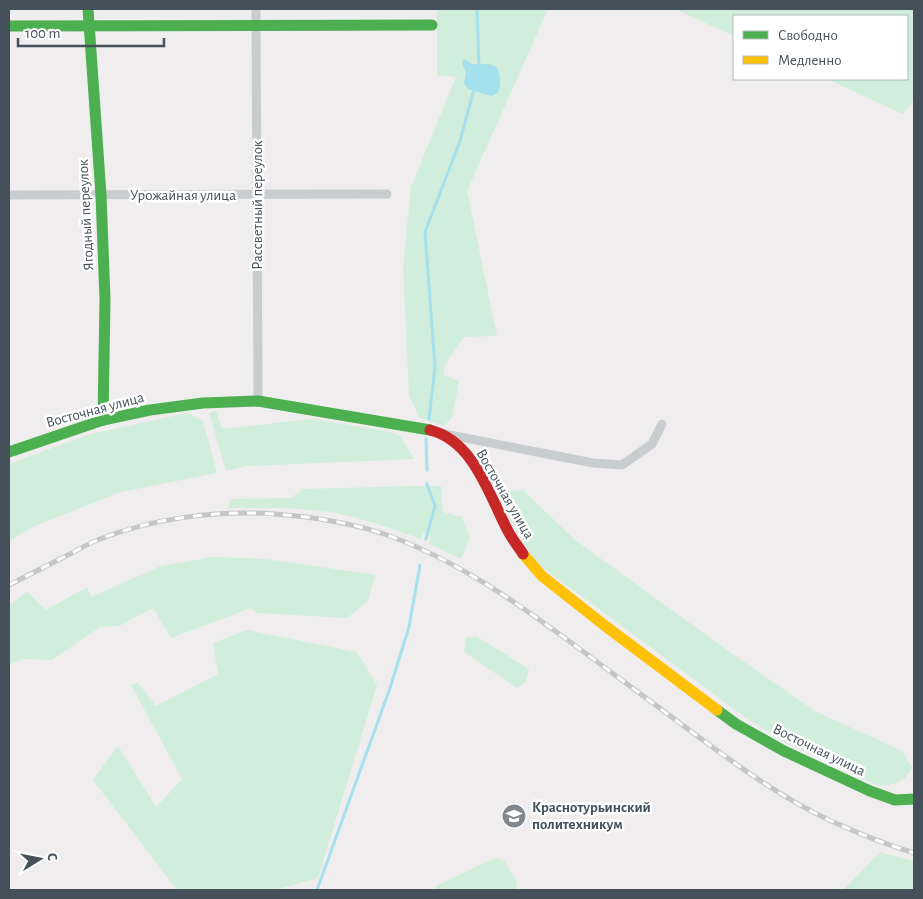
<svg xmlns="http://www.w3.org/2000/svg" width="923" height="899" font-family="'Alegreya Sans',sans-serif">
  <rect width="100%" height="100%" fill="#efedee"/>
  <g fill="#d1eedc" fill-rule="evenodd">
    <path d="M437 9H548L467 191 497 336 464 337 445 365 443 375 459 381 453 416 444 426 419 417 409 395 403 268 411 187 456 77 437 75ZM477 63 491 96 468 89 464 78 471 64Z"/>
    <polygon points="675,9 914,9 914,100 903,114 827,79 907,79 907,16 734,16 734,36"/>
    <polygon points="216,411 222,429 311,419 387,431 400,436 414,459 246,466 226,471 209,413"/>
    <polygon points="187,413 203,421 217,473 121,492 32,527 9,541 9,464 87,435"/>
    <path d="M416 486H441L443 512 462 517 470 538 461 559 429 544 431 536 423 533 421 539C393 529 365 519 336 513 300 507 264 508 228 508L231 499 291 498 303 489Z"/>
    <path d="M523 490 575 540 727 650 815 711 902 751 912 768 905 778 894 784 878 786 825 760 785 743 742 715 538 564C529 551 502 514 506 498 507 495 509 493 510 491Z"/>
    <polygon points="213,557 266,559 375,575 368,601 347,618 257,613 251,608 171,638 153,608 119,626 100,627 52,660 23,659 9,665 9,605 27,592 46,610 87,587 91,597 161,566"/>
    <polygon points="247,630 357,652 377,685 318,878 275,890 177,890 93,780 118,746 156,807 182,779 131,685 137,682 156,706 218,674 213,643"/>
    <polygon points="476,636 529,669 526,682 517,688 464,652 466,638"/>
    <polygon points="880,852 914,861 914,890 843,890"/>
    <polygon points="498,858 505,862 517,882 516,890 434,890 438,885 493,859"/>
  </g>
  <path fill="#a5e0ed" d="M464 59 472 64H489L497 67C501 76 501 84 498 93L491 96 468 89 464 83 466 73 462 63Z"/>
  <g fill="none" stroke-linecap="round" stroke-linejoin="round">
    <g stroke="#a5e0ed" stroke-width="3">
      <polyline points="477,9 479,66"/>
      <polyline points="429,419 435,367 425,232 460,141 475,86"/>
      <polyline points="426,439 427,470"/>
      <polyline points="426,539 435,506 427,484"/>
      <polyline points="317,890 390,688 409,627 420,565"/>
    </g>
    <g stroke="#cacdcf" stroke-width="9">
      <polyline points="256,9 258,401"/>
      <polyline points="9,195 387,194"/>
      <polyline points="445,434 593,463 622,465 652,444 662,424"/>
    </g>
    <g stroke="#4caf50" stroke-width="11">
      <polyline points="88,9 101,195 105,299 103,420"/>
      <polyline points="9,26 432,25"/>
      <polyline points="9,452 103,420 150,410 203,403 258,401 430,430"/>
      <polyline points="717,710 736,724 784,751 870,791 895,800 914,799"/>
    </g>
    <polyline stroke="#ffc107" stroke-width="11" points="523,554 542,576 604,625 717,710"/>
    <path stroke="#c62828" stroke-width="11" d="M430 430C474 441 489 495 508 531 512 539 518 546 523 554"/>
    <defs>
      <path id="rail" d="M9 585C29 575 48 565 68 555 78 550 89 543 100 539 154 518 217 510 275 514 314 517 353 523 390 536 457 561 516 602 573 644 614 674 655 705 696 735 738 766 782 798 829 820 857 833 885 844 914 853"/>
    </defs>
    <use href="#rail" stroke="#c4c6c8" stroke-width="5"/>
    <use href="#rail" stroke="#fff" stroke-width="3" stroke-dasharray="9" stroke-linecap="butt"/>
  </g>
  <defs>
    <symbol id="university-disc" viewBox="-11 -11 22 22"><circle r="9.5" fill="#80888e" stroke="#fff"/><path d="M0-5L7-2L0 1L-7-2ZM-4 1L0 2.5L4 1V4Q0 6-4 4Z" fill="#fff"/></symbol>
  </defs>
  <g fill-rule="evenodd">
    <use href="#university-disc" x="500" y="802" width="28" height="28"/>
  </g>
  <g text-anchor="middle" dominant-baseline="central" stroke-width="5" stroke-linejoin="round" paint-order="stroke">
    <g font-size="15" fill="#45515a" stroke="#fff">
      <text x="183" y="195">Урожайная улица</text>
      <text transform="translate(257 205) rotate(-90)">Рассветный переулок</text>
      <text transform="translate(86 215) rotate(-93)">Ягодный переулок</text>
      <text transform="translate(95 410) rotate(-15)">Восточная улица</text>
      <text transform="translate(505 494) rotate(60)">Восточная улица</text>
      <text transform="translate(819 750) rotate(26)">Восточная улица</text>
    </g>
    <g font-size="15" font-weight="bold" fill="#45515a" stroke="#fff" text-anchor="start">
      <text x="532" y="807">Краснотурьинский<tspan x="532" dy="17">политехникум</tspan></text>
    </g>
  </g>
  <rect width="923" height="899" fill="none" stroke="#45515a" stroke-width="20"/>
  <rect x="733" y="15" width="175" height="65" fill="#ffffff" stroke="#b5b9bd"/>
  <rect x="743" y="31" width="25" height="8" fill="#4caf50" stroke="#b5b9bd"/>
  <text x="778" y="40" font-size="15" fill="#45515a">Свободно</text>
  <rect x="743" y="56" width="25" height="8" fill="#ffc107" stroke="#b5b9bd"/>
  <text x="778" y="65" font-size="15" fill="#45515a">Медленно</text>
  <g transform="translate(40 859) rotate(80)" stroke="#ffffff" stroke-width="4" paint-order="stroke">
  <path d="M0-4L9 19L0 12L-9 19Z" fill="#45515a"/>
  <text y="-8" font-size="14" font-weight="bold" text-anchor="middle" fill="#45515a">С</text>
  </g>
  <path d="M18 38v8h146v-8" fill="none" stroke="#45515a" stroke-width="2.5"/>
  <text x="25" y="38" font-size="15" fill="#45515a" stroke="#ffffff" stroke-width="4" paint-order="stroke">100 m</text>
</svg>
